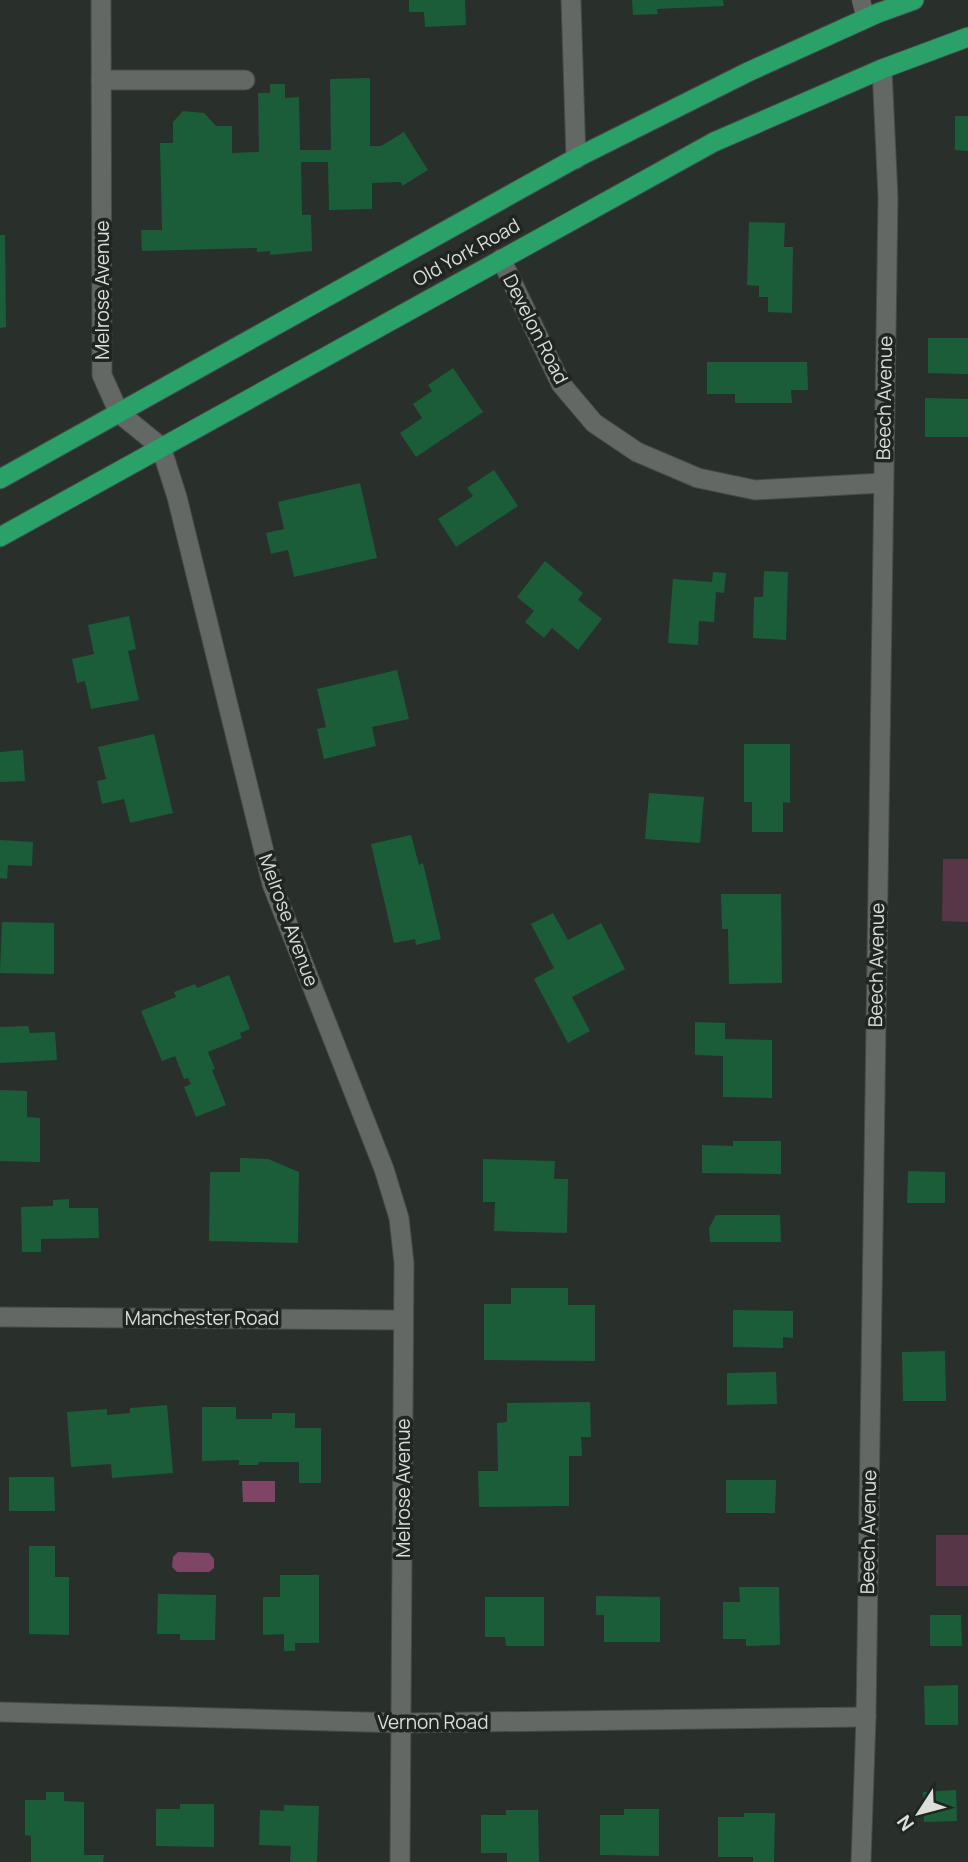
<svg xmlns="http://www.w3.org/2000/svg" width="968" height="1862" font-family="Manrope,sans-serif">
  <rect width="100%" height="100%" fill="#292f2b"/>
  <g fill="#573648">
    <polygon points="943,859 968,859 968,922 942,921"/>
    <rect x="936" y="1535" width="32" height="51"/>
  </g>
  <g fill="#7e4565">
    <polygon points="242,1481 275,1481 275,1502 243,1502"/>
    <polygon points="178,1552 209,1553 214,1559 214,1568 209,1572 177,1572 172,1567 173,1557"/>
  </g>
  <g fill="#1b5d39">
    <polygon points="409,0 465,0 466,25 425,27 424,12 409,12"/>
    <polygon points="632,0 723,0 724,6 657,9 658,14 633,15"/>
    <polygon points="370,78 370,146 381,146 404,132 428,170 402,186 401,182 372,183 372,209 329,210 328,162 301,162 302,215 311,215 312,251 270,255 270,251 257,252 257,248 142,251 141,230 162,230 160,143 173,143 173,122 183,111 204,113 216,126 232,126 232,153 259,152 258,93 270,93 270,84 285,84 285,98 299,97 300,150 331,150 330,79"/>
    <polygon points="955,116 968,116 968,151 955,150"/>
    <polygon points="749,222 785,223 784,247 793,247 792,313 768,312 768,297 759,297 759,286 747,285"/>
    <polygon points="0,235 5,235 6,327 0,328"/>
    <polygon points="928,338 968,338 968,374 928,373"/>
    <polygon points="707,362 807,362 808,390 791,390 792,403 735,403 735,394 707,394"/>
    <polygon points="453,368 483,412 416,457 400,433 422,418 413,404 432,391 428,385"/>
    <polygon points="925,398 968,399 968,437 925,437"/>
    <polygon points="494,470 518,506 456,547 438,519 473,496 467,488"/>
    <polygon points="360,483 377,558 294,577 288,550 271,554 266,533 284,529 278,502"/>
    <polygon points="545,561 583,593 578,600 602,619 578,650 552,628 544,638 525,622 534,611 517,597"/>
    <polygon points="764,571 788,572 786,640 753,638 754,597 763,597"/>
    <polygon points="713,572 726,573 724,593 716,592 714,622 699,621 698,645 668,643 673,579 712,582"/>
    <polygon points="129,616 136,649 128,651 139,700 91,709 85,681 77,683 72,659 94,654 88,625"/>
    <polygon points="397,670 409,719 372,727 376,746 324,759 317,729 326,727 317,689"/>
    <polygon points="154,734 173,813 130,823 124,799 102,804 97,781 106,779 98,747"/>
    <polygon points="744,744 790,744 790,803 783,802 783,832 752,832 752,802 744,802"/>
    <polygon points="23,750 25,781 0,782 0,752"/>
    <polygon points="649,793 704,797 700,843 645,839"/>
    <polygon points="411,835 419,865 423,863 441,939 416,945 415,939 394,943 371,844"/>
    <polygon points="0,840 33,842 32,866 8,865 7,879 0,878"/>
    <polygon points="721,894 781,894 782,983 729,984 728,929 722,929"/>
    <polygon points="553,913 568,940 601,923 625,969 572,997 590,1031 568,1043 534,979 554,968 531,924"/>
    <polygon points="2,922 54,923 54,974 0,973"/>
    <polygon points="229,975 250,1029 240,1033 242,1038 208,1052 215,1069 212,1070 226,1105 196,1117 184,1087 191,1084 188,1078 184,1079 175,1056 162,1061 141,1011 176,997 174,992 195,984 197,988"/>
    <polygon points="695,1022 725,1023 725,1039 772,1040 772,1098 723,1097 723,1056 695,1055"/>
    <polygon points="28,1026 30,1033 55,1032 57,1060 0,1063 0,1027"/>
    <polygon points="0,1090 27,1091 27,1117 40,1118 40,1162 0,1161"/>
    <polygon points="733,1141 781,1141 781,1174 702,1173 702,1145 733,1146"/>
    <polygon points="240,1158 268,1159 299,1172 298,1243 209,1241 210,1172 240,1172"/>
    <polygon points="483,1159 555,1161 554,1179 568,1179 567,1233 494,1231 495,1202 483,1202"/>
    <polygon points="908,1171 945,1172 945,1203 907,1203"/>
    <polygon points="69,1199 69,1208 98,1208 99,1238 41,1239 41,1252 22,1252 21,1207 53,1206 53,1200"/>
    <polygon points="716,1215 780,1215 781,1242 710,1242 709,1228"/>
    <polygon points="511,1288 568,1288 568,1305 595,1305 595,1361 484,1360 484,1304 511,1304"/>
    <polygon points="733,1310 793,1311 793,1338 783,1337 783,1348 733,1347"/>
    <polygon points="945,1351 946,1401 903,1401 902,1352"/>
    <polygon points="776,1372 777,1404 727,1405 727,1373"/>
    <polygon points="590,1402 591,1437 581,1437 582,1456 569,1456 569,1506 479,1507 478,1471 498,1471 497,1423 507,1422 507,1403"/>
    <polygon points="167,1405 173,1473 112,1478 111,1464 71,1467 67,1412 107,1409 107,1415 130,1413 130,1408"/>
    <polygon points="202,1407 236,1407 236,1419 272,1419 272,1413 295,1413 295,1428 321,1428 321,1483 299,1483 299,1462 259,1462 258,1465 239,1465 239,1460 202,1461"/>
    <polygon points="9,1477 54,1477 55,1511 9,1511"/>
    <polygon points="726,1480 776,1480 775,1513 726,1513"/>
    <polygon points="29,1546 55,1546 55,1577 69,1577 69,1635 29,1634"/>
    <polygon points="280,1575 319,1575 319,1643 295,1643 295,1651 284,1651 284,1634 263,1635 263,1597 280,1597"/>
    <polygon points="739,1587 779,1587 780,1645 746,1646 746,1639 723,1639 723,1602 740,1602"/>
    <polygon points="158,1594 216,1595 215,1640 180,1640 180,1634 157,1634"/>
    <polygon points="596,1596 660,1597 660,1642 604,1642 604,1615 596,1615"/>
    <polygon points="485,1597 544,1597 544,1646 506,1646 505,1637 485,1637"/>
    <polygon points="930,1615 961,1615 962,1646 930,1646"/>
    <polygon points="958,1685 958,1725 925,1725 924,1686"/>
    <polygon points="956,1790 957,1821 924,1822 923,1792"/>
    <polygon points="46,1792 64,1792 64,1801 84,1802 84,1855 104,1855 103,1862 31,1862 31,1836 25,1835 25,1800 46,1800"/>
    <polygon points="180,1804 214,1804 214,1847 156,1846 156,1809 180,1809"/>
    <polygon points="284,1805 319,1806 317,1862 290,1862 291,1846 259,1845 260,1810 284,1811"/>
    <polygon points="624,1809 659,1809 659,1856 600,1855 600,1815 624,1815"/>
    <polygon points="506,1810 538,1810 539,1862 507,1862 507,1853 481,1853 481,1815 506,1815"/>
    <polygon points="744,1813 775,1813 774,1862 753,1862 753,1857 718,1857 718,1817 744,1817"/>
  </g>
  <g fill="none" stroke-linecap="round" stroke-linejoin="round">
    <defs>
      <polyline id="service" points="861,0 866,19"/>
      <g id="minor">
        <polyline points="101,0 102,375 119,413 161,447 177,497 272,884 384,1169 399,1218 404,1263 400,1862"/>
        <polyline points="571,0 576,159"/>
        <polyline points="101,80 245,80"/>
        <polyline points="501,259 561,384 594,423 637,452 698,478 755,490 882,483"/>
        <polyline points="0,1317 403,1320"/>
        <polyline points="0,1712 402,1723 866,1717"/>
        <polyline points="861,1862 866,1717 888,197 882,69"/>
      </g>
      <g id="trunk">
        <polyline points="0,479 578,157 748,72 878,13 914,0"/>
        <polyline points="0,537 714,142 882,69 968,37"/>
      </g>
    </defs>
    <use href="#service" stroke="#464b47" stroke-width="19"/>
    <use href="#minor" stroke="#464b47" stroke-width="21"/>
    <use href="#trunk" stroke="#464b47" stroke-width="21"/>
    <use href="#service" stroke="#636864" stroke-width="18"/>
    <use href="#minor" stroke="#636864" stroke-width="19"/>
    <use href="#trunk" stroke="#2aa168" stroke-width="19"/>
  </g>
  <g text-anchor="middle" dominant-baseline="central" stroke-width="7" stroke-linejoin="round" paint-order="stroke">
    <g font-size="19" fill="#dbdfdc" stroke="#202521">
      <text transform="translate(466 252) rotate(-29)">Old York Road</text>
      <text transform="translate(102 290) rotate(-90)">Melrose Avenue</text>
      <text transform="translate(536 329) rotate(63)">Develon Road</text>
      <text transform="translate(884 398) rotate(-89)">Beech Avenue</text>
      <text transform="translate(289 920) rotate(70)">Melrose Avenue</text>
      <text transform="translate(876 965) rotate(-89)">Beech Avenue</text>
      <text x="202" y="1318">Manchester Road</text>
      <text transform="translate(403 1488) rotate(-90)">Melrose Avenue</text>
      <text transform="translate(868 1532) rotate(-89)">Beech Avenue</text>
      <text x="433" y="1722">Vernon Road</text>
    </g>
  </g>
  <g transform="translate(919 1813) rotate(234)" stroke="#202521" stroke-width="5" paint-order="stroke">
  <path d="M0-5L12 26L0 18L-12 26Z" fill="#dbdfdc"/>
  <text y="-10" font-size="19" font-weight="bold" text-anchor="middle" fill="#dbdfdc">N</text>
  </g>
</svg>
